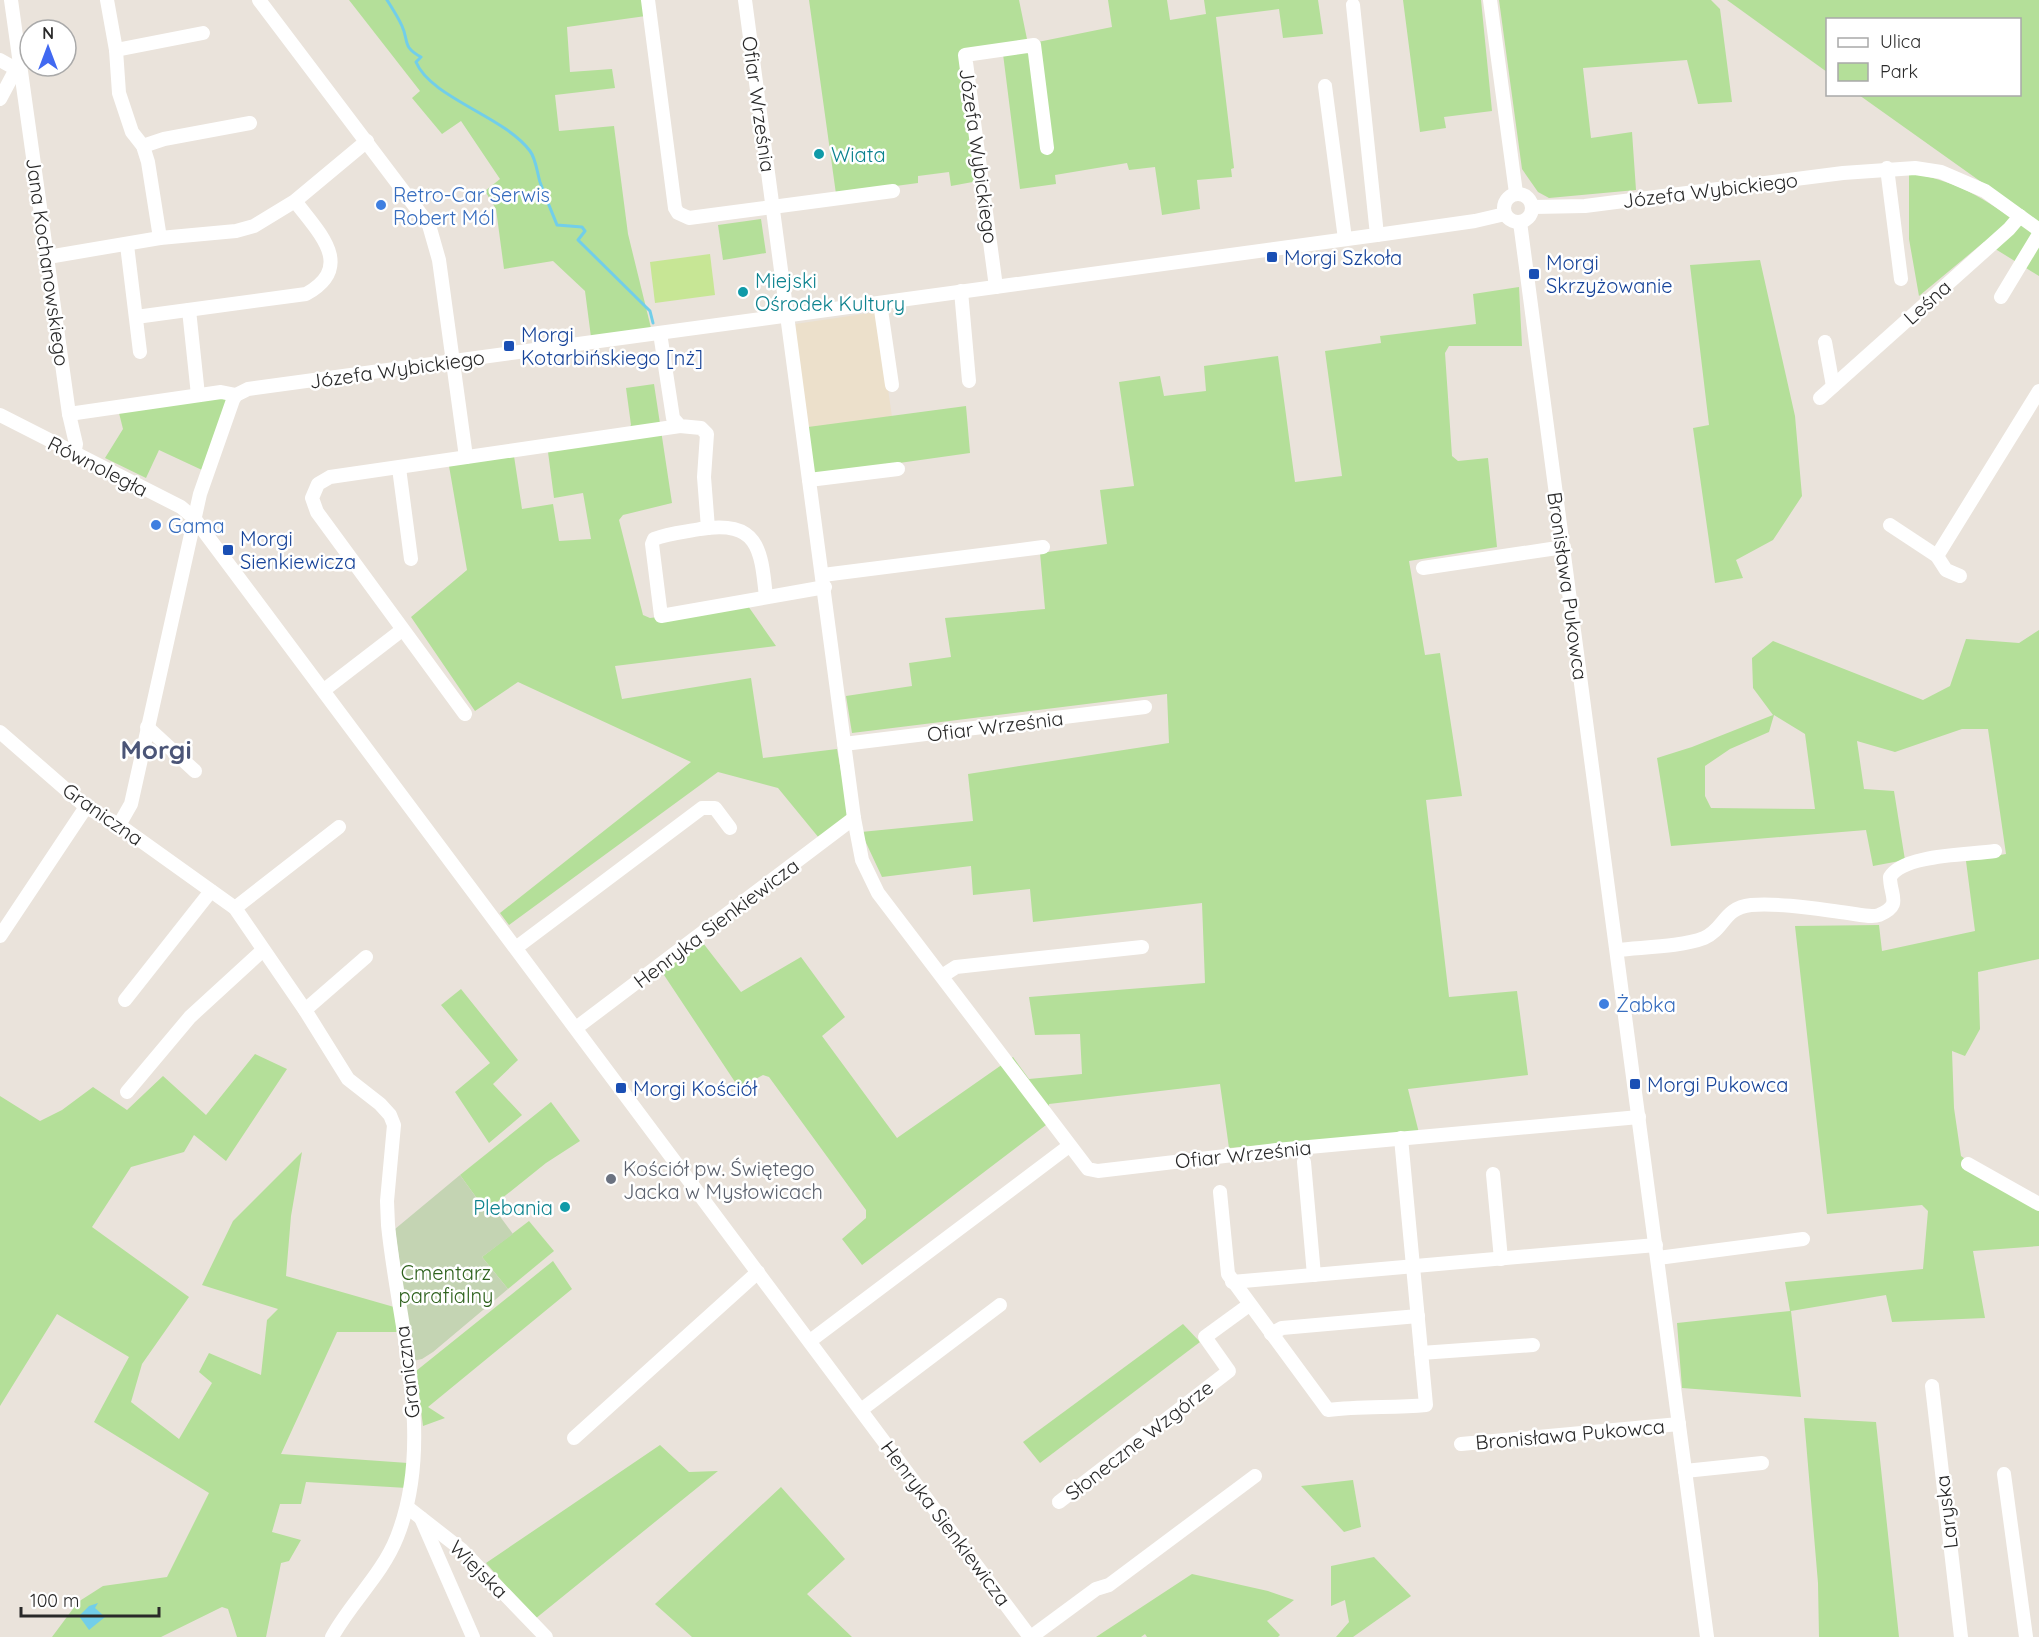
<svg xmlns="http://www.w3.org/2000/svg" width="2039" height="1637" font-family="Quicksand,sans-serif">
  <rect width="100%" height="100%" fill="#eae3db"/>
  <polygon fill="#ece0cb" points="877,312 892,417 806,429 795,324"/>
  <g fill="#b4df99" fill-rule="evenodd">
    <polygon points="349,0 652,0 653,15 567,27 570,72 612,69 615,88 555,95 559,131 614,126 628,234 651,328 591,337 585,291 553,261 504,269 496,209 485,191 500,179 461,121 442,134 412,98 420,91"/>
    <polygon points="809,0 1019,0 1028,44 1112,27 1108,0 1167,0 1170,20 1206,14 1204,0 1318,0 1323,34 1283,38 1279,9 1216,17 1234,168 1231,169 1232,177 1197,180 1200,209 1162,215 1155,167 1129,170 1127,163 1055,175 1056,184 1020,189 1002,46 961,52 978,181 951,186 949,172 918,176 918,183 836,194"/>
    <polygon points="1403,0 1481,0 1492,111 1444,117 1446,128 1420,132"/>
    <polygon points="1499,0 1711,0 1720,9 1732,102 1698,104 1687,60 1583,68 1591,138 1632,132 1636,190 1549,198 1538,192 1522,169"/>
    <polygon points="1727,0 2039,0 2039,223 1859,95 2020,94 2020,20 1828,20 1827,72"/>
    <path d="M1909 173C1966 182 1992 205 2039 237V276L1984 242 1919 296 1909 239Z"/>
    <polygon points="761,219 766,253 723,260 718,225"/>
    <polygon points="1760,260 1795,416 1802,496 1773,540 1736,560 1743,578 1715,583 1693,428 1709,425 1690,265"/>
    <polygon points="1519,287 1522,346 1449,346 1445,353 1452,456 1458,461 1488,458 1497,547 1409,561 1425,655 1440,653 1462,796 1426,800 1449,997 1517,991 1528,1075 1408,1089 1419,1133 1229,1148 1220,1084 1049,1104 1046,1125 862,1265 842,1239 866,1218 866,1210 769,1077 763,1075 739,1088 662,972 703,943 741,992 801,957 845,1017 822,1036 897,1138 1013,1057 1029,1079 1082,1074 1080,1034 1035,1035 1029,997 1205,983 1202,903 1033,922 1030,889 973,895 971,866 882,877 861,832 973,821 968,774 1169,743 1167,694 852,733 846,696 912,686 909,663 951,657 945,618 1045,609 1040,553 1107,544 1100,490 1134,486 1119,382 1160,376 1164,396 1206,391 1204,366 1278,356 1295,482 1342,476 1325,351 1381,343 1380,336 1476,324 1473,294"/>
    <polygon points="654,384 672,503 623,515 619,520 643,615 650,618 748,606 776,646 615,666 622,699 751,678 763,758 837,749 849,815 819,838 778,788 718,772 509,925 500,913 691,762 518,682 475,711 411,617 467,570 449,466 514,456 522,509 553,504 559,541 591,539 583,493 554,498 548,452 627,431 631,425 626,388"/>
    <polygon points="223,395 229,400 202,470 159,450 146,478 105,458 123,429 118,409"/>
    <polygon points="966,406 970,453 814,475 808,427"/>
    <path d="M2039 630V959L1978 972 1980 1029 1965 1056 1952 1051 1954 1108 1961 1156 2039 1211V1246L1973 1251 1985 1318 1892 1322 1886 1295 1791 1311 1801 1397 1682 1388 1677 1323 1790 1311 1785 1282 1923 1269 1928 1211 1922 1205 1827 1214 1795 926 1879 925 1882 951 1975 931 1966 861 2006 854 1988 729H1962L1895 752 1857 741 1864 789 1894 791 1905 860 1873 866 1866 830 1671 846 1657 758 1692 747 1773 715 1753 688 1752 658 1773 641 1923 700 1950 686 1966 639 2019 643ZM1774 715 1805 734 1815 809 1711 808 1705 796V766L1730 749 1769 732Z"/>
    <polygon points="461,989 518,1060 493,1084 522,1115 489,1143 455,1092 490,1063 441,1005"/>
    <polygon points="255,1054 287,1069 226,1161 194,1135 184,1152 131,1167 92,1227 189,1297 142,1364 131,1402 179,1439 212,1383 199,1372 209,1353 261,1375 267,1320 278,1309 202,1285 233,1221 302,1152 291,1216 286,1276 394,1307 397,1332 337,1332 281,1454 408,1463 407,1488 306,1482 301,1504 280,1504 272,1532 301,1540 289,1561 281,1563 266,1637 237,1637 228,1609 222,1607 161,1637 52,1637 78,1602 103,1586 167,1577 209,1493 94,1422 129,1357 57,1314 0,1406 0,1096 40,1121 62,1110 93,1087 127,1110 163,1076 206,1115"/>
    <polygon points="551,1102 580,1141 546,1163 486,1211 460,1175"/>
    <polygon points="529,1221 554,1251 508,1289 482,1257"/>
    <polygon points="553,1261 572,1289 428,1407 445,1418 423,1426 416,1371"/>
    <polygon points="1183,1324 1200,1342 1040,1463 1023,1442"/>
    <polygon points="1804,1418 1876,1422 1899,1637 1819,1637 1818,1583"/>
    <polygon points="660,1445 689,1472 718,1471 535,1619 486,1563"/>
    <polygon points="1353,1480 1361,1527 1344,1532 1301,1486"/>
    <polygon points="781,1487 845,1559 807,1594 852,1637 692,1637 655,1604"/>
    <polygon points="1374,1557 1411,1596 1353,1637 1336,1637 1349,1622 1345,1600 1331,1606 1331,1566"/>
    <polygon points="1192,1574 1268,1591 1294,1600 1267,1621 1280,1635 1278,1637 1147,1637 1145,1634 1141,1637 1096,1637"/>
  </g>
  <polygon fill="#c4d4b3" points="460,1175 486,1211 493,1207 513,1234 482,1257 508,1289 433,1352 422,1359 413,1361 395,1229"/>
  <polygon fill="#c7e695" points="710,254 715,295 655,303 650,262"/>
  <polygon fill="#72cee9" points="98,1603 95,1608 105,1617 89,1630 79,1616 89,1606"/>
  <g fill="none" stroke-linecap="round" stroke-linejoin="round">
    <path stroke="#72cee9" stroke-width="3" d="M387 0C392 8 398 17 402 26 409 41 402 47 421 57L416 62C431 98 504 116 530 151 536 159 537 172 540 182 545 196 551 210 557 225L582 227 585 231 578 240 650 311 653 323"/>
    <g stroke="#fff" stroke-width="14">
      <polyline points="11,0 69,414 76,444 74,455"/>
      <polyline points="107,0 116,50 119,93 132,132 143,146 148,162 160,238"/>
      <polyline points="259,0 429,225 439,260 466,457"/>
      <polyline points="648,0 675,208 678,213 689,218 893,191"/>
      <polyline points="745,0 854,818 862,860 878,893 1088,1169 1098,1171 1276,1150 1639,1117"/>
      <polyline points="1490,0 1516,193"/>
      <polyline points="1353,5 1377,235"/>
      <polyline points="116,50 203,33"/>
      <polyline points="0,60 16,69"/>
      <polyline points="1325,86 1345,239"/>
      <polyline points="0,99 16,69 20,68"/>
      <polyline points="143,146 164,139 250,123"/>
      <polyline points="1887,168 1901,279"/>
      <circle cx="1518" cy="208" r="14"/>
      <polyline points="1533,207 1585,206 1843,173 1915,168 1941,172 1985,191 2039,230"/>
      <polyline points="1520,222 1707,1637"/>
      <polyline points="127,245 140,352"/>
      <polyline points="48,257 160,238 236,231 254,226 295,201 367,141"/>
      <polyline points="996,287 965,55 1034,45 1047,148"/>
      <polyline points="961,291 969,381"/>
      <polyline points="2001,297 2039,234"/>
      <polyline points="880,303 892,385"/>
      <polyline points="189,310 198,395"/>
      <path d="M136 317 306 294C356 266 318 232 295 201"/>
      <polyline points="660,333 673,418 680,426 701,428 707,434 704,477 708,528"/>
      <polyline points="1825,342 1833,386"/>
      <polyline points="1820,398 2009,229 2020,216"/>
      <polyline points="69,414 221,392 236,395"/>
      <polyline points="0,415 181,507 194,518 1030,1637"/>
      <polyline points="399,468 411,559"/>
      <polyline points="809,480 898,469"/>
      <polyline points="1890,525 1937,556 1946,570 1960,576"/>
      <polyline points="1937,556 2039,391"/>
      <polyline points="1423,568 1564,547"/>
      <polyline points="823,575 1043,547"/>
      <path d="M766 597C761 549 759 520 700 529 685 532 669 533 654 539L652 544 661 616 825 587"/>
      <polyline points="324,690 402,630"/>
      <polyline points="465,714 317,512 312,498 318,484 330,477 680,426"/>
      <polyline points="147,727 195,771"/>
      <path d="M0 732 86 807 119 825 235 908 305 1010 348 1079 380 1104 390 1115 394 1125 387 1201 388 1225C398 1326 436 1439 397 1537 382 1575 351 1602 332 1637"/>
      <polyline points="844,744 1145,707"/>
      <polyline points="119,825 131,804 200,494 233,400 236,395 248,389 1384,234 1475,221 1505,214"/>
      <polyline points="235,908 339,827"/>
      <polyline points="0,936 86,807"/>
      <polyline points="517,947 702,808 715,808 730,828"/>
      <path d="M1617 950C1642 947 1681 947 1704 938 1725 929 1723 908 1751 905 1783 903 1816 909 1848 913 1857 914 1871 918 1879 915 1903 905 1890 896 1890 877 1903 854 1971 855 1995 851"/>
      <polyline points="942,976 956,967 1142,947"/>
      <polyline points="125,1000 211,891"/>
      <polyline points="305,1010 366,957"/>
      <polyline points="576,1028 854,818"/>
      <polyline points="127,1092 190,1017 263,950"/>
      <polyline points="1304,1162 1314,1275"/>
      <polyline points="1968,1164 2039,1204"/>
      <polyline points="1493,1174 1501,1259"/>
      <path d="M1220 1192 1228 1274 1328 1410C1361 1406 1393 1408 1426 1405L1401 1138"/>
      <polyline points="1658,1258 1803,1239"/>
      <polyline points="1232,1282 1656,1245"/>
      <polyline points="1271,1334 1282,1328 1418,1316"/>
      <polyline points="810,1341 1069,1146"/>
      <polyline points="1421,1353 1533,1345"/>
      <polyline points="1932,1386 1961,1637"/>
      <polyline points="861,1410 1000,1305"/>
      <polyline points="574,1438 758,1272"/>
      <polyline points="1461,1444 1679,1424"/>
      <polyline points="1685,1471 1762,1463"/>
      <polyline points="2004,1474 2026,1637"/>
      <polyline points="1059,1502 1229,1371 1205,1337 1249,1305"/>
      <polyline points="407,1507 462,1550 546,1637"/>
      <polyline points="421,1518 473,1637"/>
      <polyline points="1031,1637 1096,1589 1109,1585 1255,1476"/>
    </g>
  </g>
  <g fill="#0f9aa8" stroke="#fff" stroke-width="2">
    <circle cx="819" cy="154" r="6"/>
    <circle cx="743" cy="292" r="6"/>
    <circle cx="565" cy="1207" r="6"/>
  </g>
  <g fill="#3f7fe0" stroke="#fff" stroke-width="2">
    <circle cx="381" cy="205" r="6"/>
    <circle cx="156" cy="525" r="6"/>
    <circle cx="1604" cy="1004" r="6"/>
  </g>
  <g fill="#1a4fb4" stroke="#fff" stroke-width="2">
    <rect x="1266" y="251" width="12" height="12" rx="3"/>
    <rect x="1528" y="268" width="12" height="12" rx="3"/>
    <rect x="503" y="340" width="12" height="12" rx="3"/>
    <rect x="222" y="544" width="12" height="12" rx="3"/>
    <rect x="1629" y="1078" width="12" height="12" rx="3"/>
    <rect x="615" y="1082" width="12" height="12" rx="3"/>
  </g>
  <circle fill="#6b7280" stroke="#fff" stroke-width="2" cx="611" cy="1179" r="6"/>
  <g text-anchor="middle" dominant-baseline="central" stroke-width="5" stroke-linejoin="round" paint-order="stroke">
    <g font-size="20" fill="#292929" stroke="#fff">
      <text transform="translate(759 104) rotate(82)">Ofiar Września</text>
      <text transform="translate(979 156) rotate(82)">Józefa Wybickiego</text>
      <text transform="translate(1710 190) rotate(-7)">Józefa Wybickiego</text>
      <text transform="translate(48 262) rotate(82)">Jana Kochanowskiego</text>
      <text transform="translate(1927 302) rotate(-42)">Leśna</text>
      <text transform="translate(397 369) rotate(-8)">Józefa Wybickiego</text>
      <text transform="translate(98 466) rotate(27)">Równoległa</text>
      <text transform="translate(1568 586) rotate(82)">Bronisława Pukowca</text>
      <text transform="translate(995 726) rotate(-7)">Ofiar Września</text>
      <text transform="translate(103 814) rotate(35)">Graniczna</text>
      <text transform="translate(716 923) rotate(-37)">Henryka Sienkiewicza</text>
      <text transform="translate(1243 1154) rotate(-6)">Ofiar Września</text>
      <text transform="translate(407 1372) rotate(-97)">Graniczna</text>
      <text transform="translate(1570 1434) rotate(-5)">Bronisława Pukowca</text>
      <text transform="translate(1139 1440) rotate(-38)">Słoneczne Wzgórze</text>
      <text transform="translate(1946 1512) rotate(-97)">Laryska</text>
      <text transform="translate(946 1523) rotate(53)">Henryka Sienkiewicza</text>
      <text transform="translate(479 1569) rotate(45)">Wiejska</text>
    </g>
    <g font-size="20" fill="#0d838f" stroke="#fff" text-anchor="start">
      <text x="831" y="154">Wiata</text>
      <text x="755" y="280">Miejski<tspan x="755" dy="23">Ośrodek Kultury</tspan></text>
      <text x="553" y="1207" text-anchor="end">Plebania</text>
    </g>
    <g font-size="20" fill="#366cbe" stroke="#fff" text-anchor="start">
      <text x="393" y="194">Retro-Car Serwis<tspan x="393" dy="23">Robert Mól</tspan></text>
      <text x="168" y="525">Gama</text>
      <text x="1616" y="1004">Żabka</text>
    </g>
    <g font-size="20" fill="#164399" stroke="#fff" text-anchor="start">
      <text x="1284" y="257">Morgi Szkoła</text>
      <text x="1546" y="262">Morgi<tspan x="1546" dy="23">Skrzyżowanie</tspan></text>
      <text x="521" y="334">Morgi<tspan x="521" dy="23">Kotarbińskiego [nż]</tspan></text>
      <text x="240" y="538">Morgi<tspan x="240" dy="23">Sienkiewicza</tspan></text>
      <text x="1647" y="1084">Morgi Pukowca</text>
      <text x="633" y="1088">Morgi Kościół</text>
    </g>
    <g font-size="20" fill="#5b616d" stroke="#fff" text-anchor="start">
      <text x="623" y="1168">Kościół pw. Świętego<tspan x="623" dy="23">Jacka w Mysłowicach</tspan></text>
    </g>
    <g font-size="20" fill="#2e621d" stroke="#fff">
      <text x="446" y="1272">Cmentarz<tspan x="446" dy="23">parafialny</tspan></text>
    </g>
    <g font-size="26" font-weight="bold" fill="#4b5577" stroke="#fff">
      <text x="156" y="749">Morgi</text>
    </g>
  </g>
  <rect x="1826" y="18" width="195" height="78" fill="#ffffff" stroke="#a9a9a9" stroke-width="1.5"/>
  <rect x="1838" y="38" width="30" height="9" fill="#ffffff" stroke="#a9a9a9" stroke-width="1.5"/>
  <text x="1880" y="48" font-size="18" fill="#292929">Ulica</text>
  <rect x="1838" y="63" width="30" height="18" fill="#b4df99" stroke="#a9a9a9" stroke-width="1.5"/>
  <text x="1880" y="78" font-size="18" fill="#292929">Park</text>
  <g transform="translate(48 48)"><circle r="28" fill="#ffffff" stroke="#a9a9a9" stroke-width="1.5"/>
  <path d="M0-4.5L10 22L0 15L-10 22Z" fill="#4169f1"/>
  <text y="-9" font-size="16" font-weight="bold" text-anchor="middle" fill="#292929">N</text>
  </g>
  <path d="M21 1607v9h138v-9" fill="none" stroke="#292929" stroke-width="3"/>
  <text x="30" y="1607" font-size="18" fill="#292929" stroke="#ffffff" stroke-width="4.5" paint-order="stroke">100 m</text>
</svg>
